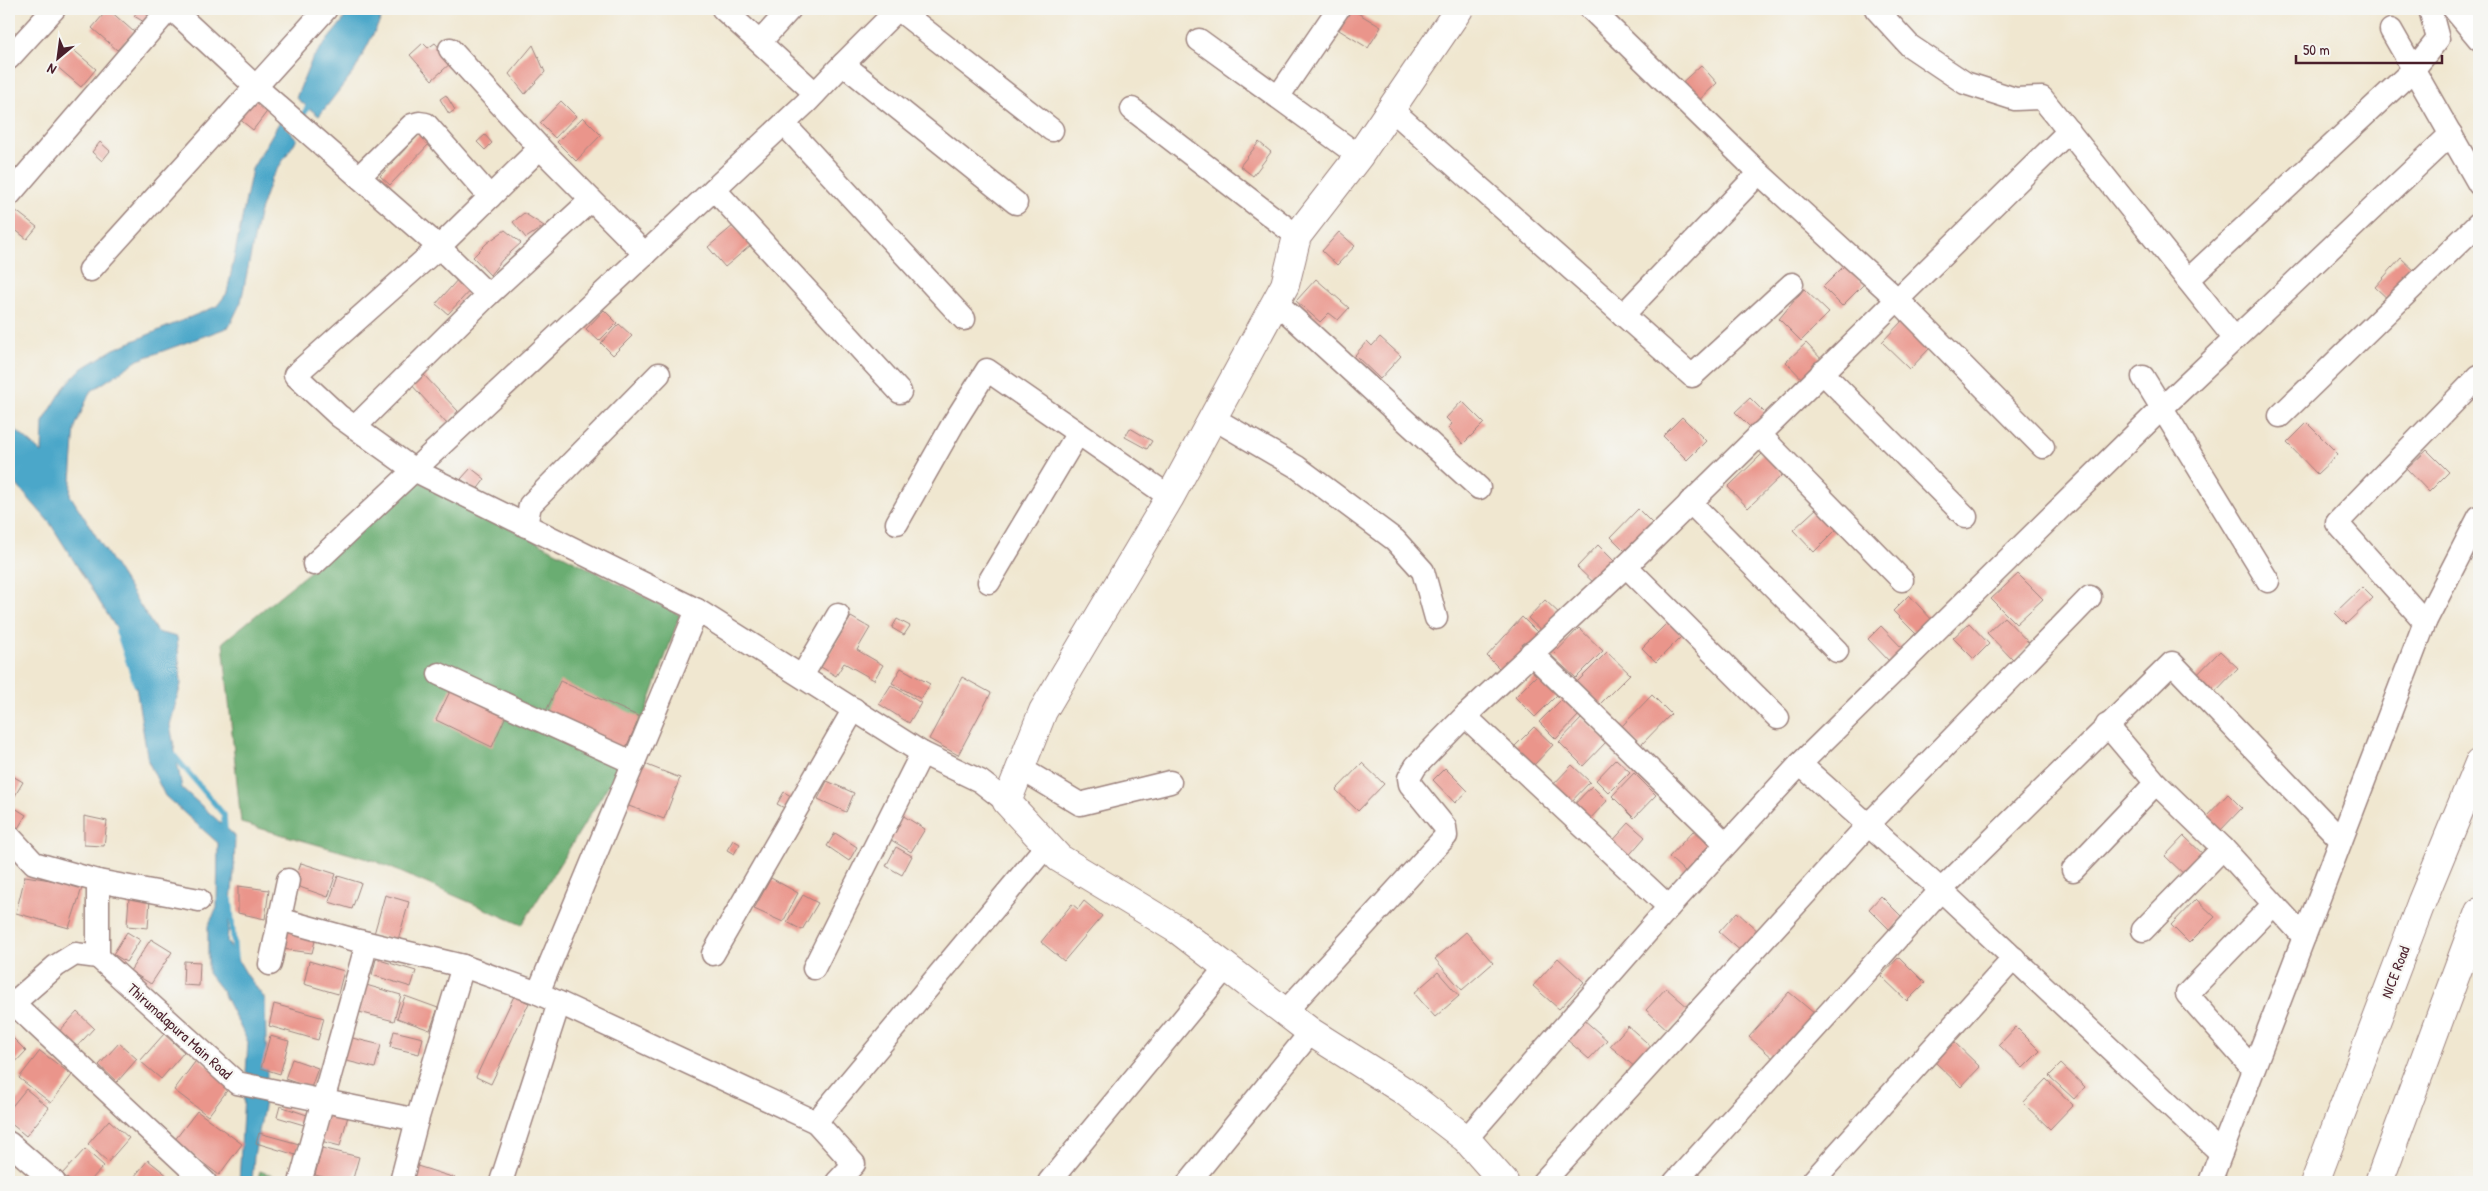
<svg xmlns="http://www.w3.org/2000/svg" width="2488" height="1191" font-family="'Patrick Hand',sans-serif">
  <rect width="100%" height="100%" fill="#f6f6f2"/>
  <filter id="ink" filterUnits="userSpaceOnUse"><feTurbulence type="fractalNoise" baseFrequency=".02" numOctaves="2"/><feDisplacementMap in="SourceGraphic" scale="10" xChannelSelector="R" yChannelSelector="G"/><feConvolveMatrix kernelMatrix="1 2 1 2 8 2 1 2 1" color-interpolation-filters="sRGB"/></filter>
  <filter id="wash" filterUnits="userSpaceOnUse"><feTurbulence type="fractalNoise" baseFrequency=".0096" numOctaves="4" result="noise"/><feDisplacementMap in="SourceGraphic" scale="20" xChannelSelector="R" yChannelSelector="G"/><feGaussianBlur stdDeviation="1.12" result="paint"/><feColorMatrix in="noise" values="0 0 0 0 0 0 0 0 0 0 0 0 0 0 0 0 0 1.4 0 .05"/><feComposite in="paint" operator="in"/></filter>
  <g filter="url(#wash)">
    <rect width="100%" height="100%" fill="#f0e7d0"/>
    <g fill="#6bad72" stroke="#5a664e">
      <polygon points="420,482 680,615 635,742 522,925 375,861 241,823 223,642"/>
      <polygon points="260,1171 290,1182 257,1182"/>
    </g>
    <g fill="#4ba7c9" stroke="#4a637a">
      <polygon points="349,9 386,9 355,70 319,116 296,98 312,59 342,22"/>
      <polygon points="280,121 297,139 271,179 259,214 241,302 229,327 138,360 90,392 75,427 70,495 157,632 177,637 181,684 170,725 182,788 235,836 234,871 227,941 247,975 265,999 267,1079 246,1073 248,1042 222,991 208,973 208,926 217,908 218,843 165,796 148,761 135,681 121,636 50,523 9,476 9,424 42,453 43,422 65,386 80,370 114,349 217,306 227,293 252,169"/>
      <polygon points="244,1095 265,1102 254,1156 252,1182 239,1182"/>
    </g>
    <g fill="none" stroke-linecap="round" stroke-linejoin="round">
      <g stroke="#4ba7c9" stroke-width="5.5">
        <polyline points="300,120 311,102"/>
        <polyline points="118,631 136,684"/>
        <polyline points="172,753 224,815 225,832"/>
        <polyline points="230,899 235,959"/>
      </g>
    </g>
    <g id="blocks">
      <g fill="#ea958b">
        <polygon points="108,9 134,32 117,50 92,28"/>
        <polygon points="139,9 152,10 144,22 134,16"/>
        <polygon points="1351,9 1381,27 1368,48 1339,30"/>
        <polygon points="423,43 428,48 435,43 452,62 432,80 410,55"/>
        <polygon points="533,45 545,72 525,94 509,74"/>
        <polygon points="70,47 96,69 81,87 55,65"/>
        <polygon points="1701,65 1717,83 1693,106 1676,88"/>
        <polygon points="446,95 455,110 449,114 440,99"/>
        <polygon points="254,98 269,109 253,130 238,118"/>
        <polygon points="561,101 576,116 555,138 540,123"/>
        <polygon points="583,117 601,135 576,161 557,142"/>
        <polygon points="421,132 431,142 390,185 380,176"/>
        <polygon points="485,135 492,143 485,150 477,142"/>
        <polygon points="100,142 110,151 102,161 92,152"/>
        <polygon points="1259,142 1271,152 1253,176 1240,166"/>
        <polygon points="11,207 37,227 27,239 9,225 9,210"/>
        <polygon points="524,213 544,226 526,238 513,222"/>
        <polygon points="734,225 751,245 725,267 708,247"/>
        <polygon points="505,230 521,243 502,260 490,275 473,257 487,243"/>
        <polygon points="1339,232 1355,246 1337,265 1322,251"/>
        <polygon points="2401,258 2418,274 2391,302 2375,287"/>
        <polygon points="1845,265 1864,284 1842,306 1823,287"/>
        <polygon points="459,278 472,288 448,314 436,304"/>
        <polygon points="1316,279 1349,308 1338,320 1329,313 1320,322 1296,301"/>
        <polygon points="1804,289 1829,313 1801,341 1779,319"/>
        <polygon points="604,310 617,323 599,341 586,329"/>
        <polygon points="1903,320 1930,348 1910,369 1882,342"/>
        <polygon points="619,324 632,336 613,355 601,343"/>
        <polygon points="1380,337 1401,356 1380,379 1355,355 1367,341 1372,346"/>
        <polygon points="1806,343 1826,364 1806,383 1786,362"/>
        <polygon points="422,373 458,411 447,424 410,383"/>
        <polygon points="1750,398 1770,418 1755,432 1735,412"/>
        <polygon points="1462,401 1484,423 1463,444 1448,428 1452,424 1446,418"/>
        <polygon points="1682,417 1706,441 1687,460 1663,436"/>
        <polygon points="2307,423 2338,454 2317,474 2287,443"/>
        <polygon points="1130,428 1152,441 1147,449 1125,437"/>
        <polygon points="2427,450 2449,472 2429,492 2407,469"/>
        <polygon points="1763,453 1783,474 1748,508 1728,487"/>
        <polygon points="471,468 485,479 476,491 461,479"/>
        <polygon points="1818,507 1838,528 1814,552 1793,530"/>
        <polygon points="1638,509 1655,526 1628,554 1611,537"/>
        <polygon points="1598,545 1618,565 1597,586 1577,567"/>
        <polygon points="2018,574 2043,599 2016,624 1991,599"/>
        <polygon points="2362,587 2373,598 2346,624 2335,613"/>
        <polygon points="1909,595 1933,621 1918,636 1893,611"/>
        <polygon points="1545,600 1562,616 1545,634 1528,618"/>
        <polygon points="851,617 870,628 857,650 883,665 874,680 844,663 836,676 821,667"/>
        <polygon points="1522,617 1542,637 1506,675 1487,656"/>
        <polygon points="2004,617 2030,644 2013,660 1987,633"/>
        <polygon points="897,619 910,626 904,635 892,628"/>
        <polygon points="1669,621 1683,635 1656,662 1642,648"/>
        <polygon points="1969,623 1989,644 1974,659 1953,638"/>
        <polygon points="1881,626 1903,649 1890,662 1868,639"/>
        <polygon points="1579,628 1603,651 1576,678 1552,656"/>
        <polygon points="2220,651 2238,668 2209,698 2191,681"/>
        <polygon points="1607,652 1630,674 1600,704 1577,682"/>
        <polygon points="901,668 930,684 921,699 892,683"/>
        <polygon points="1540,672 1561,691 1535,717 1515,697"/>
        <polygon points="962,677 991,693 958,755 929,739"/>
        <polygon points="560,681 640,717 622,756 542,720"/>
        <polygon points="454,683 509,709 492,747 436,720"/>
        <polygon points="891,685 921,703 909,723 879,704"/>
        <polygon points="1652,695 1671,714 1640,746 1620,728"/>
        <polygon points="1563,698 1580,714 1556,739 1539,722"/>
        <polygon points="1582,718 1607,741 1583,766 1559,742"/>
        <polygon points="1534,727 1553,745 1532,767 1513,748"/>
        <polygon points="1616,759 1630,772 1609,793 1596,780"/>
        <polygon points="642,763 680,778 664,819 626,805"/>
        <polygon points="1362,763 1384,784 1358,811 1336,790"/>
        <polygon points="1572,765 1590,782 1568,805 1550,788"/>
        <polygon points="1445,768 1468,791 1455,803 1433,780"/>
        <polygon points="1634,773 1656,795 1634,818 1612,796"/>
        <polygon points="9,774 23,782 9,806"/>
        <polygon points="827,781 854,793 846,812 818,799"/>
        <polygon points="1592,786 1607,801 1586,823 1571,808"/>
        <polygon points="784,792 796,799 790,811 777,804"/>
        <polygon points="2228,794 2242,808 2218,833 2203,820"/>
        <polygon points="15,808 26,815 17,830 9,825 9,820"/>
        <polygon points="897,812 925,829 911,852 883,835"/>
        <polygon points="84,816 107,821 104,846 84,845"/>
        <polygon points="1629,823 1645,837 1625,860 1608,846"/>
        <polygon points="1693,831 1709,845 1685,872 1669,857"/>
        <polygon points="835,833 857,847 849,861 827,846"/>
        <polygon points="2184,836 2208,859 2189,879 2165,856"/>
        <polygon points="733,840 740,844 734,854 727,850"/>
        <polygon points="896,847 912,856 902,875 886,866"/>
        <polygon points="301,863 336,874 328,897 294,885"/>
        <polygon points="25,876 83,885 69,928 16,913"/>
        <polygon points="338,876 361,883 352,909 329,902"/>
        <polygon points="771,878 798,893 783,922 754,909"/>
        <polygon points="238,886 269,890 265,919 238,913"/>
        <polygon points="385,895 409,902 398,940 374,934"/>
        <polygon points="803,895 818,903 802,930 787,922"/>
        <polygon points="1881,896 1903,918 1891,931 1869,909"/>
        <polygon points="129,897 150,899 148,928 127,926"/>
        <polygon points="2196,899 2215,917 2189,943 2171,925"/>
        <polygon points="1084,901 1102,916 1064,961 1041,942 1072,904 1078,909"/>
        <polygon points="1737,912 1760,933 1743,953 1719,932"/>
        <polygon points="287,924 317,933 312,953 282,949"/>
        <polygon points="127,932 140,940 126,962 113,954"/>
        <polygon points="1466,932 1493,963 1462,990 1435,959"/>
        <polygon points="151,939 172,952 151,984 130,971"/>
        <polygon points="1899,957 1925,983 1907,1001 1881,976"/>
        <polygon points="1558,958 1584,982 1559,1009 1533,986"/>
        <polygon points="376,959 416,971 411,987 372,975"/>
        <polygon points="184,961 200,962 199,986 183,985"/>
        <polygon points="309,961 344,971 338,994 304,984"/>
        <polygon points="1438,972 1459,996 1435,1017 1414,993"/>
        <polygon points="366,985 401,995 394,1021 359,1012"/>
        <polygon points="1666,988 1689,1008 1669,1031 1646,1010"/>
        <polygon points="1789,992 1815,1014 1774,1059 1749,1037"/>
        <polygon points="405,996 438,1008 430,1030 397,1018"/>
        <polygon points="514,996 529,1003 491,1084 476,1077"/>
        <polygon points="274,1004 324,1018 318,1040 269,1026"/>
        <polygon points="77,1012 94,1028 73,1051 56,1035"/>
        <polygon points="1583,1019 1607,1040 1589,1059 1566,1039"/>
        <polygon points="1628,1026 1654,1049 1636,1068 1610,1046"/>
        <polygon points="2016,1027 2040,1051 2023,1068 1999,1045"/>
        <polygon points="394,1031 423,1038 419,1054 390,1047"/>
        <polygon points="9,1034 26,1051 9,1069"/>
        <polygon points="164,1034 184,1052 161,1079 140,1061"/>
        <polygon points="270,1036 289,1041 280,1074 261,1068"/>
        <polygon points="344,1036 381,1045 375,1068 339,1059"/>
        <polygon points="1952,1040 1980,1067 1961,1087 1933,1060"/>
        <polygon points="119,1043 137,1059 117,1082 99,1065"/>
        <polygon points="40,1051 72,1075 51,1103 19,1078"/>
        <polygon points="198,1058 232,1084 208,1116 174,1090"/>
        <polygon points="292,1059 318,1068 311,1088 285,1079"/>
        <polygon points="2061,1064 2085,1087 2074,1099 2049,1076"/>
        <polygon points="2046,1079 2073,1105 2050,1129 2023,1103"/>
        <polygon points="26,1089 49,1108 26,1136 9,1122 9,1110"/>
        <polygon points="280,1106 307,1115 304,1125 277,1117"/>
        <polygon points="197,1111 242,1144 219,1175 174,1141"/>
        <polygon points="328,1111 348,1116 340,1146 321,1141"/>
        <polygon points="109,1120 129,1138 108,1162 88,1144"/>
        <polygon points="259,1133 299,1144 296,1155 256,1143"/>
        <polygon points="322,1148 359,1157 352,1182 341,1182 315,1175"/>
        <polygon points="85,1149 104,1166 89,1182 72,1182 62,1174"/>
        <polygon points="148,1160 168,1176 163,1182 130,1182"/>
        <polygon points="411,1164 455,1178 454,1182 406,1182"/>
      </g>
    </g>
  </g>
  <g filter="url(#ink)">
    <use href="#blocks" fill-opacity="0" stroke="#9d837e" stroke-width="1"/>
    <g fill="none" stroke-linecap="round" stroke-linejoin="round">
      <defs>
        <g id="minor">
          <polyline points="172,9 256,87 439,247 488,295"/>
          <polyline points="723,9 815,93"/>
          <polyline points="1591,9 1759,173 1897,299 2043,447"/>
          <polyline points="1876,9 1910,46 1965,83 2015,99 2042,98 2235,339"/>
          <polyline points="2454,9 2479,39"/>
          <polyline points="2391,30 2479,184"/>
          <polyline points="1199,40 1359,156"/>
          <polyline points="760,42 790,9"/>
          <polyline points="450,49 540,148"/>
          <polyline points="9,58 54,9"/>
          <polyline points="843,64 898,9 1052,130"/>
          <polyline points="1278,97 1338,9"/>
          <polyline points="1132,109 1297,236"/>
          <polyline points="1391,109 1692,376 1792,284"/>
          <polyline points="784,124 964,319"/>
          <polyline points="359,177 412,125 419,123 426,124 490,197"/>
          <polyline points="714,189 900,392"/>
          <polyline points="9,195 169,9"/>
          <polyline points="645,254 540,148 439,247 295,375 339,416 414,470 697,610 922,753 980,781 1007,802"/>
          <polyline points="90,270 326,9"/>
          <polyline points="2188,280 2414,69 2438,39 2430,9"/>
          <polyline points="1276,302 1479,488"/>
          <polyline points="1623,315 1759,173"/>
          <polyline points="1822,372 1966,517"/>
          <polyline points="2143,377 2268,581"/>
          <polyline points="2280,416 2479,223"/>
          <polyline points="1213,418 1297,467 1395,540 1423,571 1436,618"/>
          <polyline points="355,427 488,295 591,200"/>
          <polyline points="1759,434 1902,580"/>
          <polyline points="1690,502 1837,651"/>
          <polyline points="897,523 953,424 987,370 1078,433"/>
          <polyline points="526,526 530,505 659,374"/>
          <polyline points="314,564 808,101 843,64 1016,203"/>
          <polyline points="1626,566 1778,718"/>
          <polyline points="989,582 1078,433 1170,497"/>
          <polyline points="2425,622 2337,523 2479,376"/>
          <polyline points="1531,653 1726,844"/>
          <polyline points="439,674 634,763"/>
          <polyline points="802,676 838,615"/>
          <polyline points="1465,716 1669,907 1800,764 2162,408 2451,134"/>
          <polyline points="2107,725 2156,783 2223,848 2304,937"/>
          <polyline points="1800,764 1941,890 2221,1153"/>
          <polyline points="1020,768 1080,804 1170,782"/>
          <polyline points="9,836 34,863 98,881 98,957"/>
          <polyline points="2073,870 2156,783"/>
          <polyline points="98,881 199,900"/>
          <polyline points="279,919 359,941 463,966 538,993 816,1122 1047,845"/>
          <polyline points="2143,930 2223,848"/>
          <polyline points="713,954 854,709"/>
          <polyline points="98,957 237,1083 417,1120"/>
          <polyline points="270,964 288,880"/>
          <polyline points="814,968 922,753"/>
          <polyline points="538,993 697,610"/>
          <polyline points="13,1003 205,1182"/>
          <polyline points="9,1007 56,966 75,954 98,957"/>
          <polyline points="1285,1012 1446,836 1445,827 1410,784 1409,778 1416,766 1465,716 1626,566 2069,131"/>
          <polyline points="2253,1069 2187,994 2273,905"/>
          <polyline points="816,1122 854,1164 837,1182"/>
          <polyline points="1466,1139 1669,907"/>
          <polyline points="9,1143 54,1182"/>
          <polyline points="301,1179 367,943"/>
          <polyline points="401,1182 417,1120 463,966"/>
          <polyline points="501,1182 559,1003"/>
          <polyline points="1049,1182 1227,966"/>
          <polyline points="1189,1182 1311,1032"/>
          <polyline points="1543,1182 1869,824 2090,597"/>
          <polyline points="1675,1182 1941,890 2172,663 2341,840"/>
          <polyline points="1812,1182 2014,958"/>
          <polyline points="2210,1182 2425,622 2479,517"/>
        </g>
        <polyline id="tertiary" points="1459,9 1359,156 1297,236 1285,285 1170,497 1043,711 1007,802 1059,858 1178,930 1311,1032 1404,1091 1466,1139 1504,1182"/>
        <g id="motorway">
          <polyline points="2315,1182 2422,901 2479,763"/>
          <polyline points="2379,1182 2479,912"/>
        </g>
      </defs>
      <use href="#minor" stroke="#9d837e" stroke-width="25"/>
      <use href="#tertiary" stroke="#9d837e" stroke-width="30"/>
      <use href="#motorway" stroke="#9d837e" stroke-width="30"/>
      <use href="#minor" stroke="#fff" stroke-width="22"/>
      <use href="#tertiary" stroke="#fff" stroke-width="28"/>
      <use href="#motorway" stroke="#fff" stroke-width="28"/>
    </g>
  </g>
  <g text-anchor="middle" dominant-baseline="central" stroke-width="4.5" stroke-linejoin="round" paint-order="stroke">
    <g font-size="15" fill="#4a1f2b" stroke="#f6f6f2">
      <text transform="translate(2395 972) rotate(-69)">NICE Road</text>
      <text transform="translate(180 1031) rotate(42)">Thirumalapura Main Road</text>
    </g>
  </g>
  <rect width="2488" height="1191" fill="none" stroke="#f6f6f2" stroke-width="30"/>
  <g transform="translate(58 58) rotate(209)" stroke="#f6f6f2" stroke-width="4" paint-order="stroke">
  <path d="M0-4L9 19L0 12L-9 19Z" fill="#4a1f2b"/>
  <text y="-8" font-size="14" font-weight="bold" text-anchor="middle" fill="#4a1f2b">N</text>
  </g>
  <path d="M2296 55v8h146v-8" fill="none" stroke="#4a1f2b" stroke-width="2.5"/>
  <text x="2303" y="55" font-size="15" fill="#4a1f2b" stroke="#f6f6f2" stroke-width="4" paint-order="stroke">50 m</text>
</svg>
